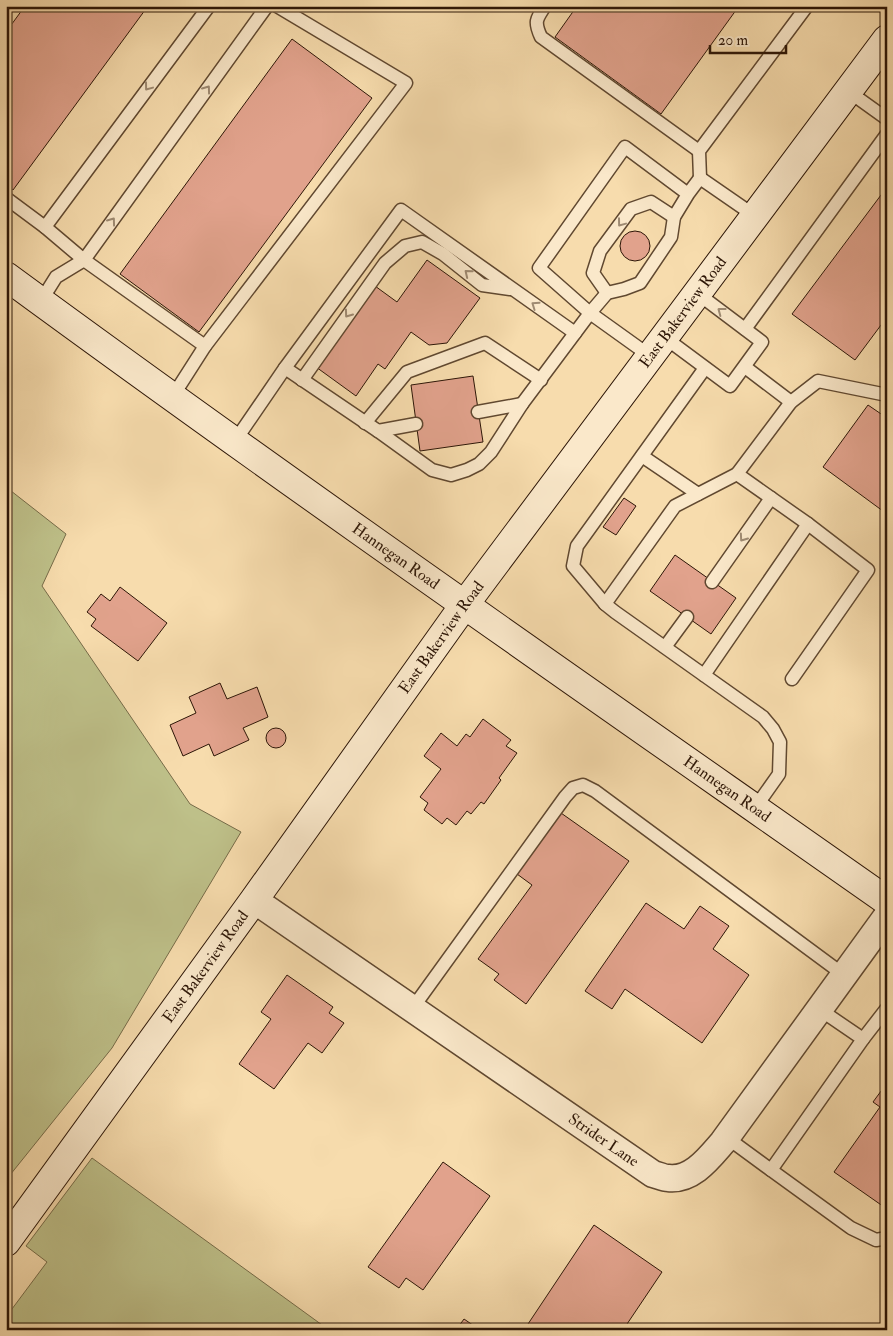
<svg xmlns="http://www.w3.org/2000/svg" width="893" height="1336" font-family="'IM FELL Double Pica',serif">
  <rect width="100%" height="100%" fill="#f7dcad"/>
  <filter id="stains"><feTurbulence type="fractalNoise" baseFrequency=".004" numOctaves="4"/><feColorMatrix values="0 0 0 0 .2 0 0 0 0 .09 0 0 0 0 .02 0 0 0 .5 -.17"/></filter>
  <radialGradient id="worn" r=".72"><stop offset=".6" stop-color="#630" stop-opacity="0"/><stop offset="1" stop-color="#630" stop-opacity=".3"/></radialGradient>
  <g fill="#bec089" stroke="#766b48">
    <polygon points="6,487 66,534 42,586 190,804 241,832 112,1048 6,1180"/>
    <polygon points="92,1158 329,1330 6,1330 6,1317 47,1262 26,1246"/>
  </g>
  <g fill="#e1a28c" stroke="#2d1607">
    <polygon points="25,6 148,6 13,190 6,184 6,32"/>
    <polygon points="577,6 739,6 661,114 555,37"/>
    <polygon points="292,39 372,98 199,332 120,274"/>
    <polygon points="887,187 887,317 855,360 792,314"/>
    <circle cx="635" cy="246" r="15"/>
    <polygon points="427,260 480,298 447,343 429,345 411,332 385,369 378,364 356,396 316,367 375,286 397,302"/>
    <polygon points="473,376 483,442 420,451 411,385"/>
    <polygon points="868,405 887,418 887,514 823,467"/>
    <polygon points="624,498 636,506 616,535 603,527"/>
    <polygon points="675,555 736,598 711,634 650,591"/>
    <polygon points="120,587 167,623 138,661 91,626 96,619 87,612 101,594 110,601"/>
    <polygon points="220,683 227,699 257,687 268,717 243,728 249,740 214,756 209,744 183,756 170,725 196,713 189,697"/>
    <polygon points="483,719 511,740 506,746 517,753 499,778 501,780 484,804 481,802 471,814 467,811 456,825 447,818 442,824 424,810 428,803 420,797 441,769 424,756 441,733 457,746 466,734 470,737"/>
    <circle cx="276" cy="738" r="10"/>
    <polygon points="561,813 629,861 526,1004 494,980 499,974 478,959 532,885 517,874"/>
    <polygon points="646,903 684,929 700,906 729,926 713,949 749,975 702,1043 625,989 612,1009 585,991"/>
    <polygon points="287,975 333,1007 329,1013 344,1023 322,1053 308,1043 274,1089 239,1064 271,1019 261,1012"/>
    <polygon points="887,1083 887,1209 834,1172 880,1107 873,1102"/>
    <polygon points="443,1162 490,1196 423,1290 406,1278 399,1288 368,1267"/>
    <polygon points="594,1225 662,1272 623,1330 524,1330"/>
    <polygon points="464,1319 480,1330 456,1330"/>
    <polygon points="726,1324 733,1330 722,1330"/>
  </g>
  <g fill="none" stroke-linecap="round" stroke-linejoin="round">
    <defs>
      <g id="lane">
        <path d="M545 6C536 19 534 22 541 37L699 151"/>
        <polyline points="848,91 887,119"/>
        <polyline points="700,178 699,151 807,6"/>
        <polyline points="688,194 625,147 539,268 590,313 607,293 624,289 640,283 671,237 674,217 688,194 700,178 755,216"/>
        <polyline points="6,198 45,227 84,260 267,6"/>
        <polyline points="45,227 209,6"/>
        <polyline points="607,293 593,273 600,251 631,209 651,202 674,217"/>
        <polyline points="41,301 56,277 84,260 205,346 173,396"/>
        <polyline points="745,329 887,134"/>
        <polyline points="664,337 730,386 762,342 697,293"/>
        <polyline points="205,346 406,83 277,6"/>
        <polyline points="745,367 791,402"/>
        <polyline points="285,368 378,431 432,470 451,475 467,470 479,464 491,452 522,404 590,313 650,356"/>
        <polyline points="302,380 385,263 405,246 422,242 443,254 482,285 510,289"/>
        <polyline points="478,412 522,404"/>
        <polyline points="365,423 407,372 485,343 541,380"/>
        <polyline points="378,431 416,424"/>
        <polyline points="235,441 285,368 401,210 575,333"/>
        <polyline points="642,456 698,494"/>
        <polyline points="737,474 808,524 868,570 792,679"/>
        <polyline points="712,582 771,498"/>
        <polyline points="605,604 573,566 577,546 705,368"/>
        <polyline points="665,647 687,617"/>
        <polyline points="704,675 808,524"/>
        <polyline points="755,808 779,774 780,742 773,729 763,717 615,612 605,604 675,506 737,474 791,402 818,381 887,395"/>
        <polyline points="412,1009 565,797 573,788 583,785 595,791 844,975"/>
        <polyline points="863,1039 887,1008"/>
        <polyline points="726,1137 771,1170 863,1039 819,1009"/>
        <polyline points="771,1170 851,1228 876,1240 887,1238"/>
      </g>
      <g id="street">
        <path id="s1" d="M254 900 653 1174C658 1175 663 1178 668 1178 692 1181 709 1158 723 1142L887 916"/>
      </g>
      <g id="secondary">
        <path id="s2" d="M6 276C296 489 592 694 887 901"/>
        <path id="s3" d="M6 1242 254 900 465 604 887 39"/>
      </g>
    </defs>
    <use href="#lane" stroke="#604830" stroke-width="15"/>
    <use href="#street" stroke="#604830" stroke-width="29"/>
    <use href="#secondary" stroke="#2d1607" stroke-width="30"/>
    <use href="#lane" stroke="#fae8ca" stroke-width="12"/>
    <use href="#street" stroke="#fae8ca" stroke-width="26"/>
    <use href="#secondary" stroke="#fae8ca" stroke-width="28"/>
  </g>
  <defs><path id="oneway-chevron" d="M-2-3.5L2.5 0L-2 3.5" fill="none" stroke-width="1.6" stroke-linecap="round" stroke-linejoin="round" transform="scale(1.25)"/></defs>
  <g stroke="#9e8a72">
    <use href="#oneway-chevron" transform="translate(148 87) rotate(127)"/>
    <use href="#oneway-chevron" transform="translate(207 89) rotate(-54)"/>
    <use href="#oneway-chevron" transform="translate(112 221) rotate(-54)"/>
    <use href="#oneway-chevron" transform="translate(621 223) rotate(127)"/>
    <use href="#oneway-chevron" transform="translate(468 273) rotate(-141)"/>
    <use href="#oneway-chevron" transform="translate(535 305) rotate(-145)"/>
    <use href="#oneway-chevron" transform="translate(721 311) rotate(-143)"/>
    <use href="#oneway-chevron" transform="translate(348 314) rotate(126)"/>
    <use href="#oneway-chevron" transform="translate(743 538) rotate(125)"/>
  </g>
  <g text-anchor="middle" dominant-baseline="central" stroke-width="4" stroke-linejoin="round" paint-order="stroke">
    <g font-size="16" fill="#2d1607" stroke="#fae8ca">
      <text stroke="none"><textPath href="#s3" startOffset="1150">East Bakerview Road</textPath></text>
      <text stroke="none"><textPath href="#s2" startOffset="480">Hannegan Road</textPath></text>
      <text stroke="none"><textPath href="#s3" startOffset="745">East Bakerview Road</textPath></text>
      <text stroke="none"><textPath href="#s2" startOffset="885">Hannegan Road</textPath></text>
      <text stroke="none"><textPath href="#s3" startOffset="340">East Bakerview Road</textPath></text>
      <text stroke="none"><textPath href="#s1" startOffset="424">Strider Lane</textPath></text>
    </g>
  </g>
  <rect width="893" height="1336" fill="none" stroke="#f7dcad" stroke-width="25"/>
  <rect x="8" y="8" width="878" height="1321" fill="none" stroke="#2d1607" stroke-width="2.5"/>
  <rect x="12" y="12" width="868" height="1311" fill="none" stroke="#2d1607"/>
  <path d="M710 45v8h76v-8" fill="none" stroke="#2d1607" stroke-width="2.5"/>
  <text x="718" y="45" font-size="15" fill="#2d1607" stroke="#fae8ca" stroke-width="4" paint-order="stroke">20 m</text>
  <rect width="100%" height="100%" filter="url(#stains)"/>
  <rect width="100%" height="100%" fill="url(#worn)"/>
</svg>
